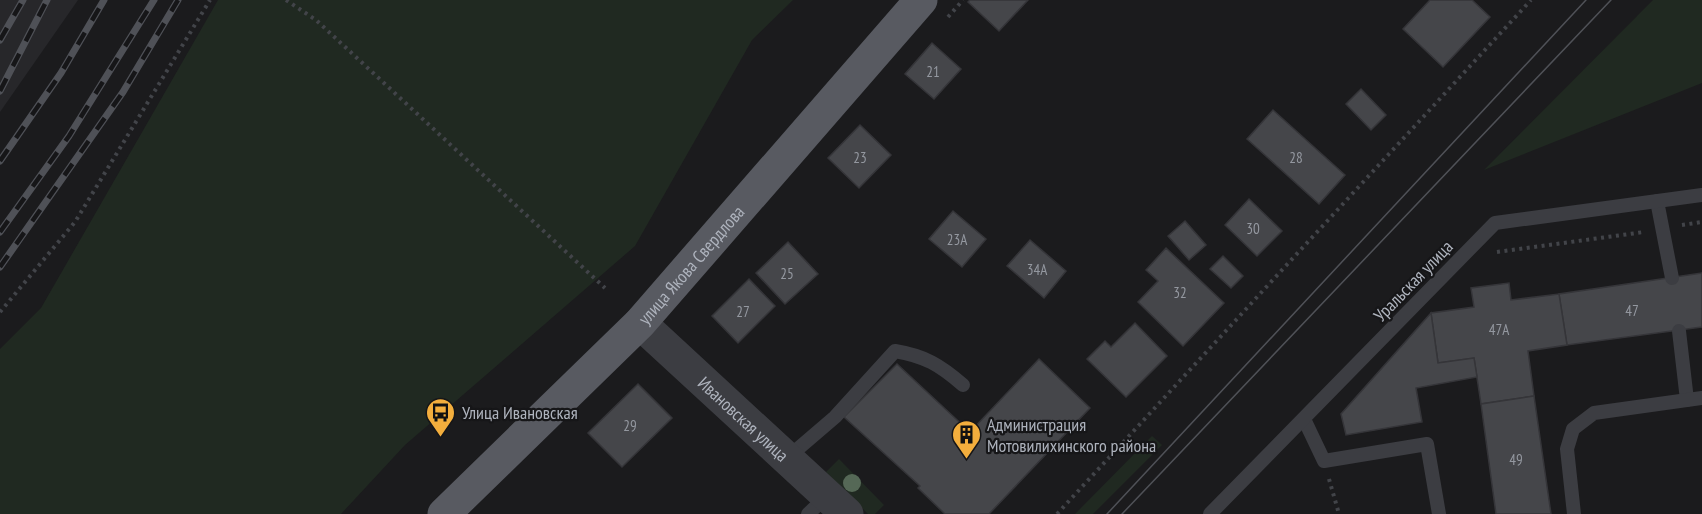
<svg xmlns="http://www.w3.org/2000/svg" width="1702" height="514" font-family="'PT Sans Narrow',sans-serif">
  <rect width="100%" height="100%" fill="#1b1b1d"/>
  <polygon fill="#27272a" points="0,0 78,0 0,112"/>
  <g fill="#202921">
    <polygon points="218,0 793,0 752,40 635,246 405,445 341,514 0,514 0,349 41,308"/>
    <polygon points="1653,0 1702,0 1702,83 1484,170"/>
    <polygon points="1152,436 1162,445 1093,514 1075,514"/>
    <polygon points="839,459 884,505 875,514 868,514 826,472"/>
  </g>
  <g fill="#45464a" stroke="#353539" stroke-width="1.5">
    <polygon points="970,0 1028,0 999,31 968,2"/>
    <polygon points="1430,0 1472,0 1490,17 1443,67 1403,29"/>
    <polygon points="932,43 961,69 934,99 905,74"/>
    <polygon points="1361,89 1386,115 1371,130 1346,104"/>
    <polygon points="1273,110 1345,175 1319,204 1247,139"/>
    <polygon points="860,125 891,155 859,188 828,158"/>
    <polygon points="1249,199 1282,231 1257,256 1225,225"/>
    <polygon points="953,211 986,239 962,267 929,239"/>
    <polygon points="1185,221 1206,245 1189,260 1168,236"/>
    <polygon points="1030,240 1066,271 1044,298 1007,266"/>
    <polygon points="788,242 818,274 785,304 756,273"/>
    <polygon points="1166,248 1224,303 1183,346 1138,302 1158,281 1146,270"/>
    <polygon points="1223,256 1243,276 1231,288 1210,269"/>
    <polygon points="1702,273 1702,327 1567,345 1559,294"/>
    <polygon points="749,279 775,306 738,343 712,316"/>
    <polygon points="1509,283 1511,300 1559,294 1567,345 1528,351 1534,396 1481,404 1474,358 1438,363 1431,313 1474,307 1471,288"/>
    <polygon points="1431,313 1438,363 1474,358 1477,377 1416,388 1422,422 1346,435 1341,414"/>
    <polygon points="1135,323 1167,356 1126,397 1087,359 1105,341 1111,347"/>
    <polygon points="1039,359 1090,408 989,514 945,514 918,488 920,486 844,417 897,364 970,432"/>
    <polygon points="638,384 672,418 622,467 588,433"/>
    <polygon points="1534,396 1551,514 1496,514 1481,404"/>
  </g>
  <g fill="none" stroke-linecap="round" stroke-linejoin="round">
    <g stroke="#424449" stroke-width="4" stroke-dasharray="3 4.5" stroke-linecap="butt">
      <polyline points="286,0 316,20 605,288"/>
      <polyline points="948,17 963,0"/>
      <polyline points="1682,225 1702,222"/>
      <polyline points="1497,252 1644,232"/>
      <polyline points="0,312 75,222 210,0"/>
      <polyline points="1329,479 1339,514"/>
      <polyline points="1057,514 1531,0"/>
    </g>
    <g stroke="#3c3d42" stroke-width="14">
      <polyline points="1657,201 1672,278"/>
      <polyline points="1679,331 1687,400"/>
      <polyline points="1304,419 1324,461 1427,444 1439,514"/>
      <path d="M786 459 835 417 895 351C925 356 940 365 963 385"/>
      <polyline points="808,514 827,496"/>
      <polyline points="1210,514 1495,223 1702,195"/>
      <polyline points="1574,514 1567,449 1573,429 1594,413 1702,398"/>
    </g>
    <path stroke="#3c3d42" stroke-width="33" id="s1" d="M640 323 847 514"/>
    <path stroke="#585a61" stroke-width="33" id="s2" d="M444 514 640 323 921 0"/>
    <g stroke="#4f5157" stroke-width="1.5">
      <polyline points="1107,514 1586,0"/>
      <polyline points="1122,514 1611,0"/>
    </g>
    <defs>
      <g id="rail">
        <polyline points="0,40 23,0"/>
        <polyline points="0,91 47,0"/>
        <polyline points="0,161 61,73 104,0"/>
        <polyline points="0,232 69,136 154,0"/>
        <polyline points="0,267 123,92 178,0"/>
      </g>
    </defs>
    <use href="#rail" stroke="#4f5157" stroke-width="7"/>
    <use href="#rail" stroke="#161618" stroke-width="4.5" stroke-dasharray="14" stroke-linecap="butt"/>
  </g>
  <circle fill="#556856" cx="852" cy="483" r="9"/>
  <defs>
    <symbol id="bus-pin" viewBox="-11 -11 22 30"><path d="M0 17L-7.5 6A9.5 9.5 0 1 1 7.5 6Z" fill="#f3ae3d" stroke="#161618"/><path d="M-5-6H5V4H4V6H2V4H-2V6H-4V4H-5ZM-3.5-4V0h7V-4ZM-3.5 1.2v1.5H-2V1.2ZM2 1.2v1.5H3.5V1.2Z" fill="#111"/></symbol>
    <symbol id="building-pin" viewBox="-11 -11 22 30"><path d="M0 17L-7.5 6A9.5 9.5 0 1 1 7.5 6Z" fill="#f3ae3d" stroke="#161618"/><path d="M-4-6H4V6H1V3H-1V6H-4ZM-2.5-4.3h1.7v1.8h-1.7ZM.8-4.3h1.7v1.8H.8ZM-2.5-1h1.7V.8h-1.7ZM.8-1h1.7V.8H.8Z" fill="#111"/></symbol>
  </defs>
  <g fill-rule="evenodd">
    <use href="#bus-pin" x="424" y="396" width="33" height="45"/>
    <use href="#building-pin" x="950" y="418" width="33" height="45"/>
  </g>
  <g text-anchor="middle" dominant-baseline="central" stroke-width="4.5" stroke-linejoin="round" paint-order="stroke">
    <g font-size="15" fill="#9498a0">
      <text x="933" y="71">21</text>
      <text x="860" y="157">23</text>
      <text x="1296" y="157">28</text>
      <text x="1253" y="228">30</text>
      <text x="957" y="239">23А</text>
      <text x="1037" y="269">34А</text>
      <text x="787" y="273">25</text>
      <text x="1180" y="292">32</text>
      <text x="1632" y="310">47</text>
      <text x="743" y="311">27</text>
      <text x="1499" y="329">47А</text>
      <text x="630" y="425">29</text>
      <text x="1516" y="459">49</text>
    </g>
    <g font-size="18" fill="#aeb3bd" stroke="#161618">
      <text stroke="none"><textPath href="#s2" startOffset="351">улица Якова Свердлова</textPath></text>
      <text transform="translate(1413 281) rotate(-46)">Уральская улица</text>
      <text stroke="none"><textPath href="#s1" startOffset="141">Ивановская улица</textPath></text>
    </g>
    <g font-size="18" fill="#aeb3bd" stroke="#161618" text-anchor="start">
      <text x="462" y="412">Улица Ивановская</text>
      <text x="987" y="424">Администрация<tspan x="987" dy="21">Мотовилихинского района</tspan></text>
    </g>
  </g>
</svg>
